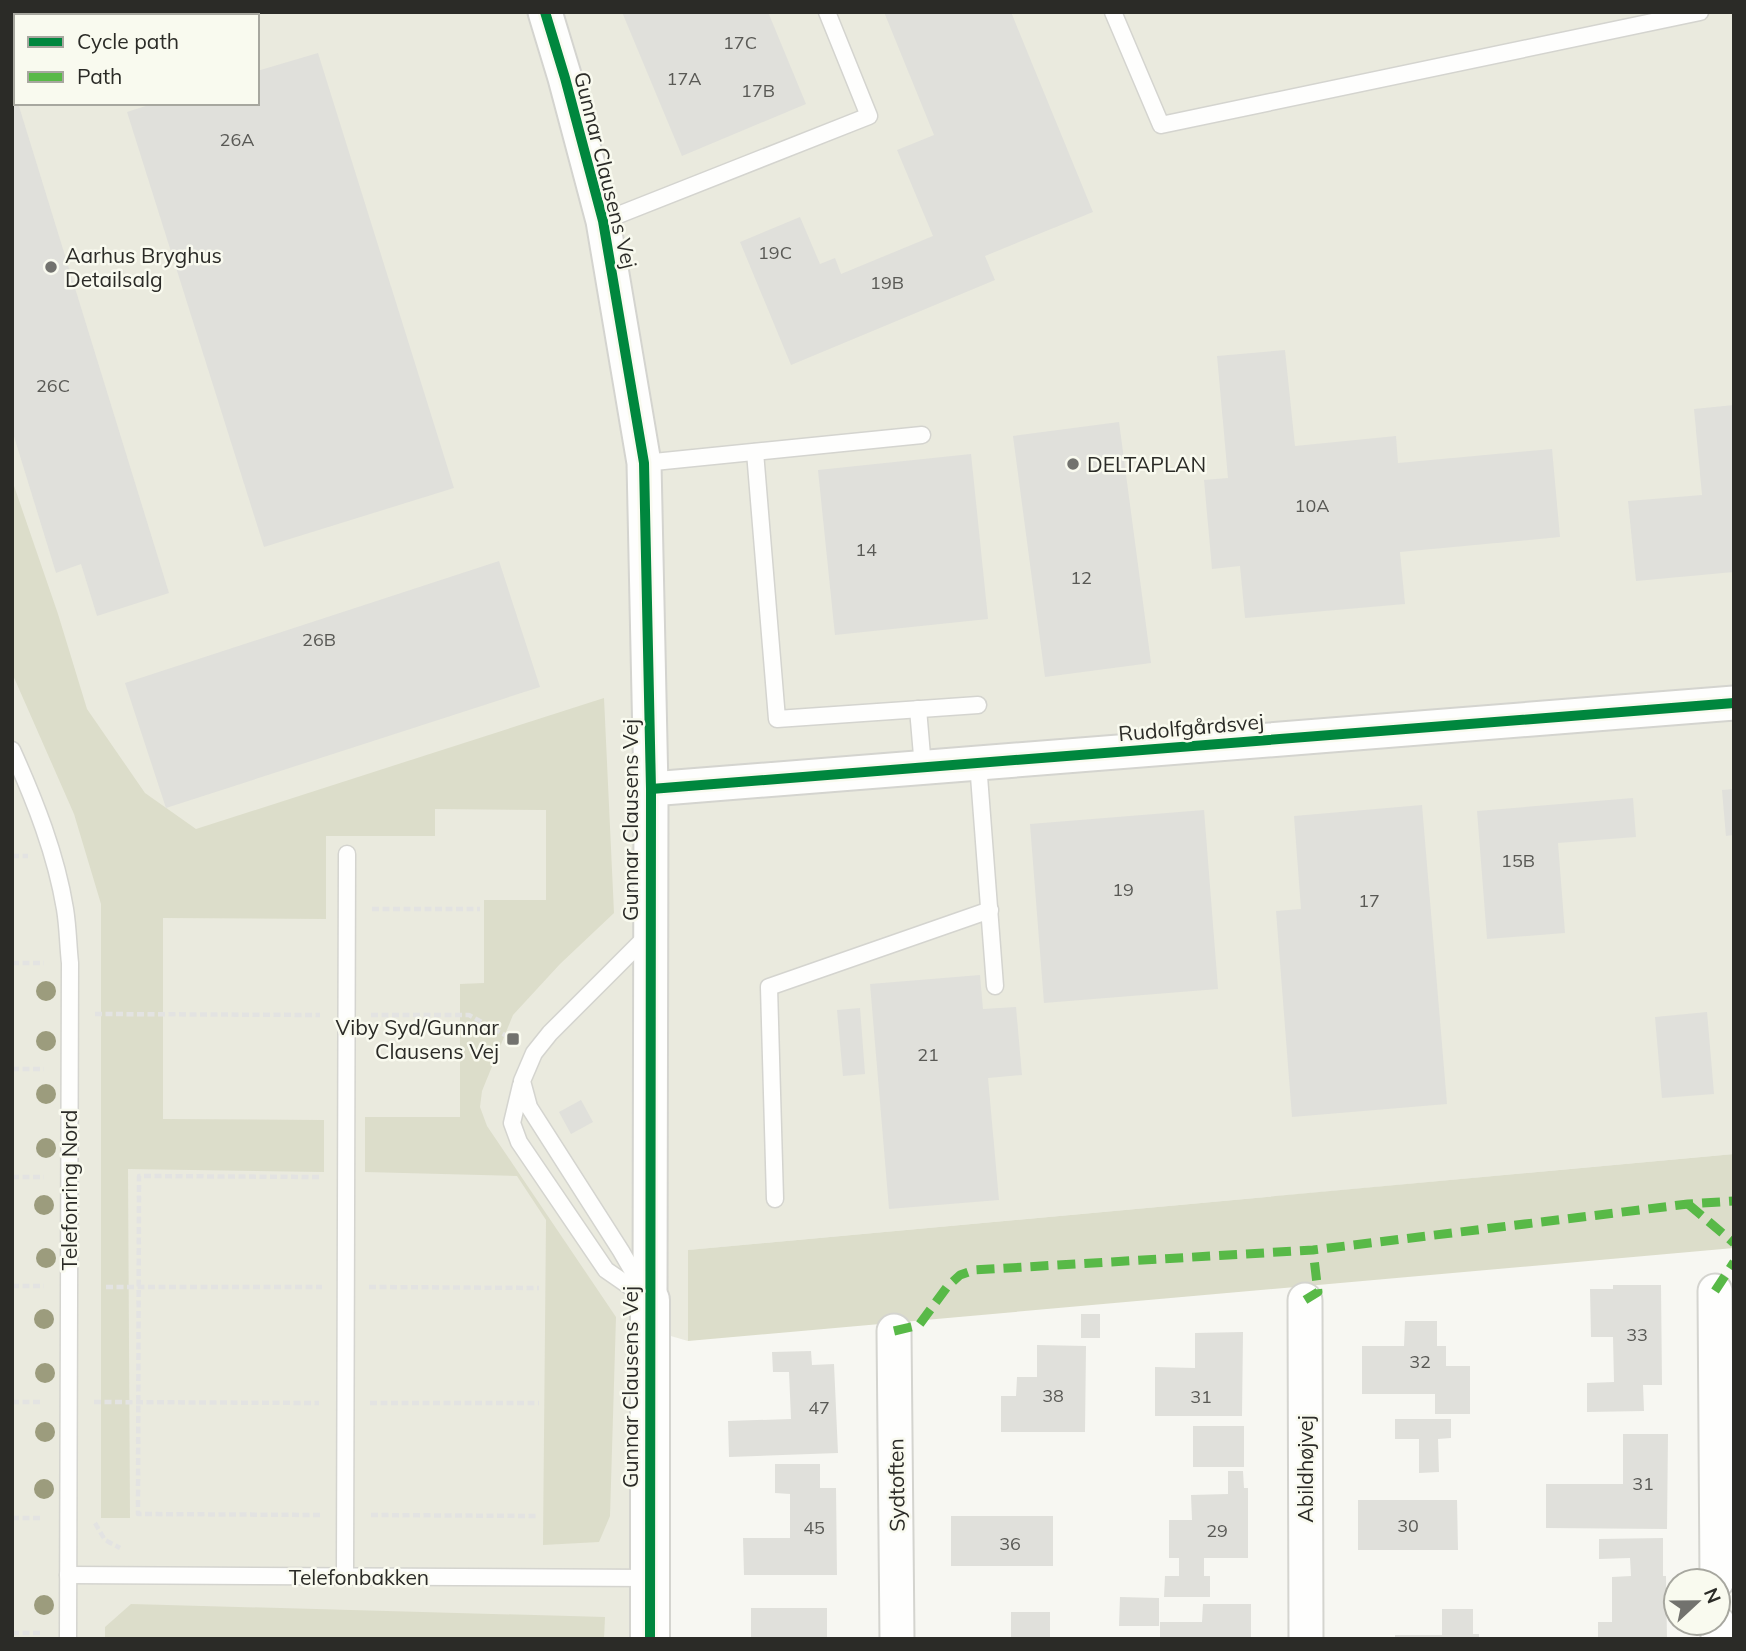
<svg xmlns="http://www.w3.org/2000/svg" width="1746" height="1651" font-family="Mulish,sans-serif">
  <rect width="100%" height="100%" fill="#f7f7f2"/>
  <path fill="#eaeade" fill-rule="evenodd" d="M12 12H1734V1154L689 1250 688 1341 650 1330V1639H12ZM16 16H257V103H16Z"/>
  <g fill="#dcddca">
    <polygon points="12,480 58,614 87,709 145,793 196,829 604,698 614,913 560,964 513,1015 482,1091 480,1107 487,1126 616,1317 610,1516 599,1542 543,1545 546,1220 517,1176 365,1172 365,1117 460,1117 460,984 484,983 484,900 546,900 546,810 435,809 435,836 326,836 326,919 163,918 163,1119 324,1120 324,1172 128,1169 130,1518 101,1518 101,904 74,814 12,673"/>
    <polygon points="1734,1154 1734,1248 688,1341 688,1250"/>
    <polygon points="131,1604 605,1617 604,1639 105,1639 105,1627"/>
  </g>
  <g fill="#e0e0db">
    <polygon points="622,12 768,12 806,104 682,156"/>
    <polygon points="884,12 1011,12 1093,212 985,256 995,280 791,365 740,242 800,217 820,264 835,258 841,274 933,236 897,150 934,135"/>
    <polygon points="318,53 454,488 264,547 127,112 155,103 257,103 257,71"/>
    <polygon points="16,94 16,103 18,103 169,593 97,616 81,564 56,573 12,430 12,95"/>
    <polygon points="1285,350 1295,446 1396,436 1398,463 1552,449 1560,537 1400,552 1405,604 1245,618 1240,566 1212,569 1204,480 1228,478 1217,356"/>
    <polygon points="1734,405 1734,572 1636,581 1628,501 1702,495 1694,409"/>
    <polygon points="1119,422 1151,663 1045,677 1013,436"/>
    <polygon points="971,454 988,619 835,635 818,470"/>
    <polygon points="499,561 540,687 166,808 125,683"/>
    <polygon points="1734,789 1734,835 1726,836 1722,790"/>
    <polygon points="1633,798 1636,837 1558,843 1565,933 1487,939 1477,811"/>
    <polygon points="1422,805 1447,1104 1292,1117 1276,911 1301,909 1294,816"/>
    <polygon points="1204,810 1218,989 1044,1003 1030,824"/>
    <polygon points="980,975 983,1009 1016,1007 1022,1075 988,1078 999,1200 889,1209 870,984"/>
    <polygon points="860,1008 865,1074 843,1076 837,1010"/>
    <polygon points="1707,1012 1714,1094 1662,1098 1655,1017"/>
    <polygon points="581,1100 593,1122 571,1134 559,1112"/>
    <polygon points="1613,1285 1661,1285 1662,1385 1643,1385 1644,1411 1587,1412 1587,1383 1614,1382 1613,1337 1591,1337 1590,1289 1613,1289"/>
    <rect x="1081" y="1314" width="19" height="24"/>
    <polygon points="1405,1321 1437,1321 1437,1346 1446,1346 1446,1366 1470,1366 1470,1414 1435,1414 1435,1394 1362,1394 1362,1346 1404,1346"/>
    <polygon points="1243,1332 1242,1416 1155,1416 1155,1367 1195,1368 1195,1333"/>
    <polygon points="1037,1345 1086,1346 1085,1432 1001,1432 1001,1396 1016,1396 1017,1377 1037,1377"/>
    <polygon points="811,1351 812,1365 834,1364 838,1453 729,1457 728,1421 791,1419 789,1372 773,1372 772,1352"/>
    <polygon points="1395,1419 1451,1419 1451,1438 1438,1439 1439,1472 1419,1473 1419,1439 1395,1439"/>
    <rect x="1193" y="1426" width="51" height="41"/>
    <polygon points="1623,1434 1668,1434 1667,1529 1546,1528 1546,1484 1623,1484"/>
    <polygon points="775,1464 820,1464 820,1488 836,1488 837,1575 744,1575 743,1538 790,1538 790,1494 775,1493"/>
    <polygon points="1228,1471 1243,1471 1244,1488 1248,1488 1248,1558 1204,1558 1204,1576 1210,1576 1210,1597 1164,1597 1165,1576 1179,1576 1179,1558 1169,1558 1169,1520 1192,1520 1191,1495 1228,1494"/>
    <polygon points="1358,1500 1457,1500 1458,1550 1358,1550"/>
    <rect x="951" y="1516" width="102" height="50"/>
    <polygon points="1663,1538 1663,1576 1666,1576 1667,1639 1598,1639 1598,1622 1612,1622 1612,1577 1631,1576 1630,1558 1599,1559 1599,1539"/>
    <polygon points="1120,1597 1159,1598 1159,1626 1119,1626"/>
    <polygon points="1203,1604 1251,1604 1251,1639 1160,1639 1160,1622 1202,1622"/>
    <rect x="751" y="1608" width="76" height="31"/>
    <polygon points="1442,1609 1473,1609 1473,1634 1479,1634 1479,1639 1395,1639 1395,1635 1442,1635"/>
    <rect x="1011" y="1612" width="39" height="27"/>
  </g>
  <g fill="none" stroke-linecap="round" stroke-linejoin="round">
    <defs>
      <g id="service">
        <polyline points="1113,12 1161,125 1700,12"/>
        <polyline points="603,221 869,116 827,12"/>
        <polyline points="755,452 777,719 978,705"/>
        <polyline points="644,463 922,435"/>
        <polyline points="918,709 923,767"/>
        <path d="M12 750C35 801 56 854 65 909 68 927 68 945 70 963L68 1639"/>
        <polyline points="978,763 995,986"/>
        <polyline points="521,1085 512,1123 519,1142 606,1270 645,1297"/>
        <polyline points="775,1199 769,987 990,910"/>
        <polyline points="643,1289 621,1251 529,1107 522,1081 534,1053 550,1033 648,935"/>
        <polyline points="68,1575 650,1578"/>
        <polyline points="345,1577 347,854"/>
      </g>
      <g id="minor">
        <polyline points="545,12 565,78 603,221 644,463 651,789 650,1300"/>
        <polyline points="651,789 1734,703"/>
        <polyline points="1715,1291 1717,1581"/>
        <polyline points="1305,1300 1306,1639"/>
        <polyline points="894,1331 897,1639"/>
        <polyline points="1718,1623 1718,1639"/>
      </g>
      <polyline id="tertiary" points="650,1300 650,1639"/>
    </defs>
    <use href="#service" stroke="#d4d4cf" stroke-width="19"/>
    <use href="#minor" stroke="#d4d4cf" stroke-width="37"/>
    <use href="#tertiary" stroke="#d4d4cf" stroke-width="42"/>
    <g stroke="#e3e3e2" stroke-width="4.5" stroke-dasharray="7 3.5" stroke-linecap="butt">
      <polyline points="12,856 28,856"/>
      <polyline points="372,909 480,909"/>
      <polyline points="12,963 44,963"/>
      <polyline points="95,1014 320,1015"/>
      <polyline points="371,1015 469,1015 514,1040"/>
      <polyline points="12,1069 44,1069"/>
      <polyline points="12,1177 44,1177"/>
      <polyline points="12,1286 44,1286"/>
      <polyline points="106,1287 322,1287"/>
      <polyline points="369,1287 539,1288"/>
      <polyline points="12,1402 43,1402"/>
      <polyline points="94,1402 319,1403"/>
      <polyline points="370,1403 539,1403"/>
      <polyline points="320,1515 138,1514 139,1176 320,1177"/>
      <polyline points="371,1515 539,1516"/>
      <polyline points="12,1518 43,1518"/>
      <polyline points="95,1523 105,1540 120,1548"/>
      <polyline points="12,1633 43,1633"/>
    </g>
    <use href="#service" stroke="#fefefd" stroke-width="16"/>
    <use href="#minor" stroke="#fefefd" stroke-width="33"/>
    <use href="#tertiary" stroke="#fefefd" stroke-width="38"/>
    <g stroke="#58b947" stroke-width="9" stroke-dasharray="18 9" stroke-linecap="butt">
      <polyline points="1688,1204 1734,1243"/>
      <polyline points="1715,1291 1734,1262"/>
      <polyline points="1305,1300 1318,1292 1313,1250"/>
      <polyline points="894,1331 919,1325 947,1287 960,1275 974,1270 1313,1250 1688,1204 1734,1201"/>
    </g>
    <defs>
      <g id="cycleway">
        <polyline points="545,12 565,78 603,221 644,463 651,789 650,1639"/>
        <polyline points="651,789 1734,703"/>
      </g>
    </defs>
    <use href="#cycleway" stroke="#f9faef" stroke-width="15"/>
    <use href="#cycleway" stroke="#00873e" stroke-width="10"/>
  </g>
  <g fill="#9c9c7d">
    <circle cx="46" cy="991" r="10"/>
    <circle cx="46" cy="1041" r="10"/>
    <circle cx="46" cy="1094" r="10"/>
    <circle cx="46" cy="1148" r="10"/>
    <circle cx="44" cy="1205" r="10"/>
    <circle cx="46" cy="1258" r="10"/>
    <circle cx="44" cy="1319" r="10"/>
    <circle cx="45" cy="1373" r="10"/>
    <circle cx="45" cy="1432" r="10"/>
    <circle cx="44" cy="1489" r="10"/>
    <circle cx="44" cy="1605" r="10"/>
  </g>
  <g fill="#72726e" stroke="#f9faef" stroke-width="2.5">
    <circle cx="51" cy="267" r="7"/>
    <circle cx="1073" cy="464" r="7"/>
    <rect x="506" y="1032" width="14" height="14" rx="3.5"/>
  </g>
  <g text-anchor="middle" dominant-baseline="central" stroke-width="5" stroke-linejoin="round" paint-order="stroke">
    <g font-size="18" fill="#595955">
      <text x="740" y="42">17C</text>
      <text x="684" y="78">17A</text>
      <text x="758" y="90">17B</text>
      <text x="237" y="139">26A</text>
      <text x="775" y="252">19C</text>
      <text x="887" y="282">19B</text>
      <text x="53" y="385">26C</text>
      <text x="1312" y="505">10A</text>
      <text x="866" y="549">14</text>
      <text x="1081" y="577">12</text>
      <text x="319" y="639">26B</text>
      <text x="1518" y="860">15B</text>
      <text x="1123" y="889">19</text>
      <text x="1369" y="900">17</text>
      <text x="928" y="1054">21</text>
      <text x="1637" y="1334">33</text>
      <text x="1420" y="1361">32</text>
      <text x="1053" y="1395">38</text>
      <text x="1201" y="1396">31</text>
      <text x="819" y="1407">47</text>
      <text x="1643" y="1483">31</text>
      <text x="1408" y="1525">30</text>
      <text x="814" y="1527">45</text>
      <text x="1217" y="1530">29</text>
      <text x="1010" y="1543">36</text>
    </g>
    <g font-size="21" fill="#2b2b27" stroke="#f9faef">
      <text transform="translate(606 170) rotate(76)">Gunnar Clausens Vej</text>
      <text transform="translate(1191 727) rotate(-5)">Rudolfgårdsvej</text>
      <text transform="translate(630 820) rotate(-90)">Gunnar Clausens Vej</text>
      <text transform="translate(69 1190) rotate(-90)">Telefonring Nord</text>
      <text transform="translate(630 1387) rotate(-90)">Gunnar Clausens Vej</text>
      <text transform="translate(1305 1469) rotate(-90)">Abildhøjvej</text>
      <text transform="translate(896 1485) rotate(-91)">Sydtoften</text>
      <text x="359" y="1577">Telefonbakken</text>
    </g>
    <g font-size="21" fill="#2b2b27" stroke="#f9faef" text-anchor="start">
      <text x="65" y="255">Aarhus Bryghus<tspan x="65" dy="24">Detailsalg</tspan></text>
      <text x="1087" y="464">DELTAPLAN</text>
      <text x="499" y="1027" text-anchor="end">Viby Syd/Gunnar<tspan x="499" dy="24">Clausens Vej</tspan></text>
    </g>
  </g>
  <rect width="1746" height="1651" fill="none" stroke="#2b2b27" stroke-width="28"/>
  <rect x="14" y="14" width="245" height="91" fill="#f9faef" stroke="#a7a79f" stroke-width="2"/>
  <rect x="28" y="37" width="35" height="10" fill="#00873e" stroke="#a7a79f" stroke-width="2"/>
  <text x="77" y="49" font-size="21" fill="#2b2b27">Cycle path</text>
  <rect x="28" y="72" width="35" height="10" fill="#58b947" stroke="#a7a79f" stroke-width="2"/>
  <text x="77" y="84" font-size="21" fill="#2b2b27">Path</text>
  <g transform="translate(1697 1602) rotate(68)"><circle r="33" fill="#f9faef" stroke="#a7a79f" stroke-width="2"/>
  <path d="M0-5L12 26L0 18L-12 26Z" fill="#72726e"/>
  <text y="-10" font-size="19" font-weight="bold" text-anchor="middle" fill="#2b2b27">N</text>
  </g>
</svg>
